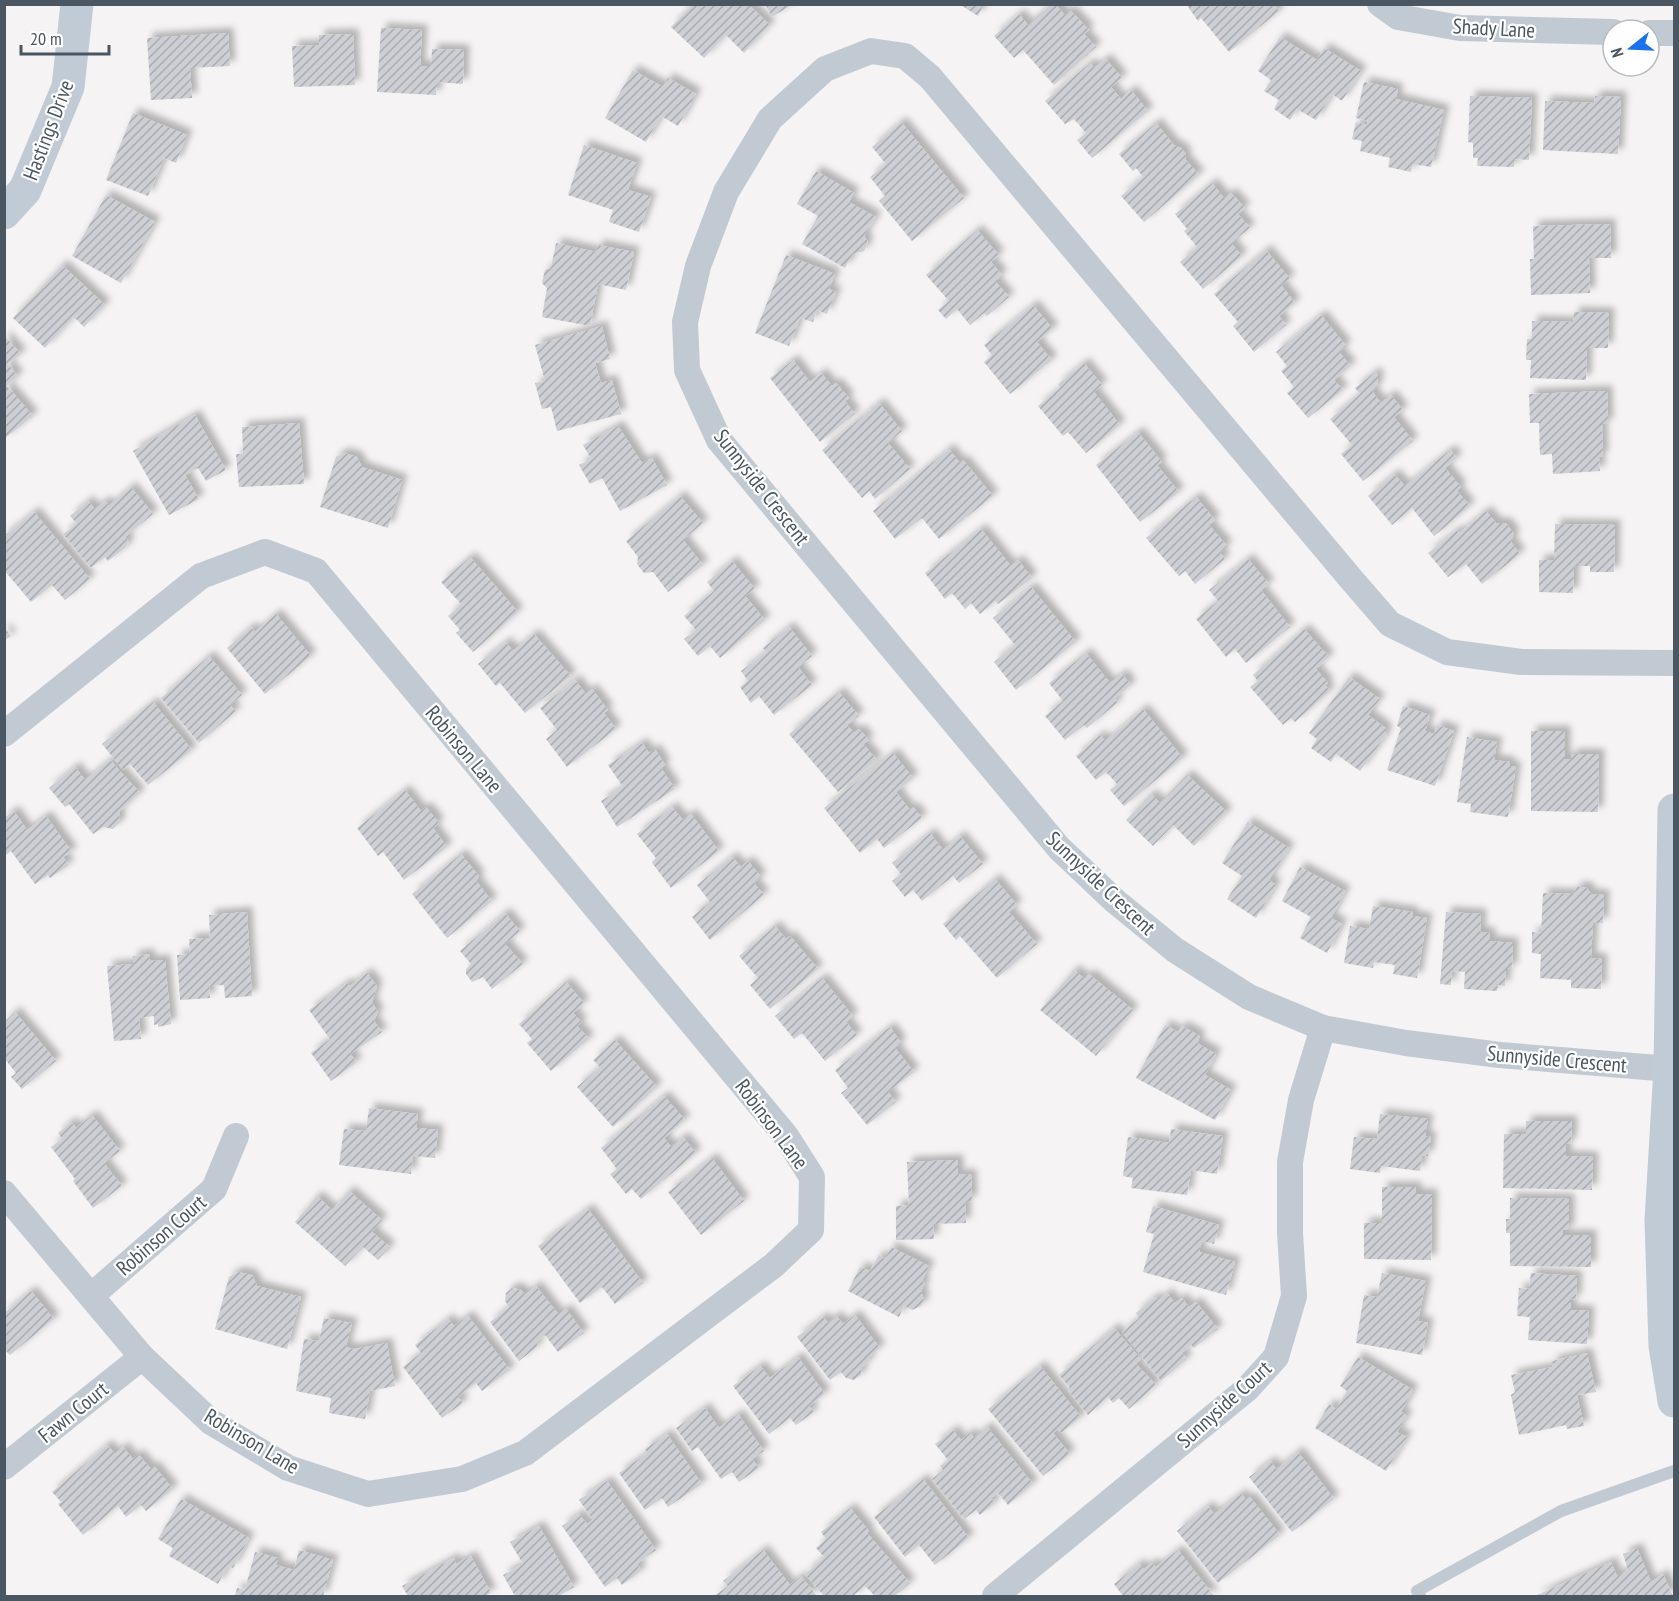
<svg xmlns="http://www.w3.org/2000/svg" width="1679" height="1601" font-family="'PT Sans Narrow',sans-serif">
  <defs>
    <pattern id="building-hatch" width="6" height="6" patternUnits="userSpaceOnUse" patternTransform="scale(1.5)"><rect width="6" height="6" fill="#cdcfd5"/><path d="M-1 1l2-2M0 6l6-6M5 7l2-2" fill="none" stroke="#a8abb0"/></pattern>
    <filter id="shadow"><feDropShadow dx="5.5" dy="-5.5" stdDeviation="3" flood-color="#0004"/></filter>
  </defs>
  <rect width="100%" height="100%" fill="#f5f3f3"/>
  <g fill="url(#building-hatch)" filter="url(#shadow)">
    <polygon points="690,4 748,4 770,25 744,53 726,35 704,58 671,27 690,7"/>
    <polygon points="765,4 793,4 772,17"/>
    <polygon points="959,4 984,4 978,16"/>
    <polygon points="1051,4 1055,4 1065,15 1070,10 1089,30 1084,34 1096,47 1054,85 1023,50 1014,58 994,36 1019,14 1028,25"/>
    <polygon points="1186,4 1274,4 1279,11 1229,52 1201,18 1198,21"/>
    <polygon points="381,28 422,30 420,66 431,66 432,49 464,50 463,84 437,82 436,95 377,92"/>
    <polygon points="228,33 230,66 190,68 192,98 151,100 147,38"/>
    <polygon points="353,34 355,85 294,87 292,46 319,45 319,35"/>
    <polygon points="1280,37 1317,60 1324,48 1361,71 1342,101 1332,94 1316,120 1297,109 1290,120 1274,109 1279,100 1264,91 1271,80 1258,71"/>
    <polygon points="1106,59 1122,78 1111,87 1121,99 1131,90 1148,111 1092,158 1077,140 1086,133 1074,119 1065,124 1045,101 1090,63 1094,68"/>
    <polygon points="633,70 663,87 668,78 696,94 678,126 661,116 646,142 605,118"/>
    <polygon points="1364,82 1398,89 1396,99 1444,110 1431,167 1413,164 1411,172 1388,167 1390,158 1360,151 1362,141 1352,139 1356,122 1367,125 1368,121 1356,118"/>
    <polygon points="1470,96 1532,98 1529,160 1515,159 1514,167 1477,166 1478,158 1473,158 1473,143 1468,142"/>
    <polygon points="1595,96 1621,97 1618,154 1543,150 1545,101 1594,103"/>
    <polygon points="133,113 187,135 176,163 164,158 148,196 106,180"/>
    <polygon points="901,122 964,198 912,241 879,201 885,196 870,177 886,164 872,147"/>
    <polygon points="1156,123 1174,145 1181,148 1186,154 1185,159 1199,175 1144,222 1121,196 1143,177 1136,168 1133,171 1119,154"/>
    <polygon points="584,145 637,163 628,190 651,197 639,232 609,222 613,210 568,195"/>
    <polygon points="816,171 854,193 849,202 876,217 864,236 868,242 864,251 853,254 845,268 802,244 818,216 797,204"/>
    <polygon points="1212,183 1224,198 1231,193 1245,208 1238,214 1250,228 1231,243 1242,256 1203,289 1180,262 1197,247 1184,231 1187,229 1175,214"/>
    <polygon points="106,195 155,222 121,283 72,256"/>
    <polygon points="1610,224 1611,258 1589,258 1590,293 1531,295 1530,259 1534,259 1533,226"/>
    <polygon points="977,230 999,255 991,262 1002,275 995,281 1009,297 987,316 984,313 970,325 957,309 946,319 938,310 949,301 926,275"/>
    <polygon points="556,243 596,252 598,245 634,252 626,290 598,284 590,326 542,317 547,288 542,283 545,270 551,268"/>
    <polygon points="1266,250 1290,279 1281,285 1295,303 1279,316 1286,325 1254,352 1233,326 1238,322 1214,294"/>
    <polygon points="786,255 835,274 829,289 836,292 827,314 817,310 813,322 800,318 789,346 755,333"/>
    <polygon points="62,265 105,305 84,327 74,317 45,348 13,318"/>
    <polygon points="1033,305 1053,329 1037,342 1052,360 1010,394 984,362 992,355 984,345"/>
    <polygon points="1574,312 1609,313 1608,348 1587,348 1586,380 1530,378 1531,360 1526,360 1527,339 1532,339 1532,321 1573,322"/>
    <polygon points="1321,315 1346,346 1339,352 1351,366 1334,380 1343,390 1308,418 1287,393 1294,387 1281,371 1287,366 1276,352"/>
    <polygon points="602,326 610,359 595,363 601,383 612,380 621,414 557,431 551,407 542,409 535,383 545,381 535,345"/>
    <polygon points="4,335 21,354 8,364 18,376 7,386 33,416 4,439"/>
    <polygon points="793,360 810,382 821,373 832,386 836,383 849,398 845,401 855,414 820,442 770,378"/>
    <polygon points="1084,363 1102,385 1094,392 1120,425 1086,453 1068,432 1063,436 1038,406 1060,388 1058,384"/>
    <polygon points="1375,372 1378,376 1377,387 1372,391 1381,403 1391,395 1403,410 1394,417 1413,441 1363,481 1341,454 1352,445 1330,419 1360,394 1355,388"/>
    <polygon points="1607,391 1608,424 1602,424 1603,457 1599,457 1600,471 1553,474 1552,454 1540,455 1539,423 1530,423 1529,394"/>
    <polygon points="879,403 902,431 888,443 910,469 875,499 869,491 862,498 822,450"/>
    <polygon points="195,415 226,470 206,481 198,468 185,475 199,499 169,515 133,451"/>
    <polygon points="299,423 304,484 239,487 236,454 243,454 242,427"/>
    <polygon points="618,426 642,463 652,458 667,485 620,511 602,478 590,484 579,465 591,459 583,445"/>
    <polygon points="1138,432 1162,462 1157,465 1179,492 1140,522 1096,465"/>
    <polygon points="949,449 960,463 963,460 993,496 939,539 922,518 895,539 873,511"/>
    <polygon points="1450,450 1457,458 1445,468 1461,487 1457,491 1470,506 1434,536 1412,508 1392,525 1368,496 1394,474 1405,486"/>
    <polygon points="344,453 357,457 362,467 402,480 388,528 320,507 336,457"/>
    <polygon points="131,487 153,514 125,537 129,542 125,548 108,561 105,557 91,568 63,534 77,524 70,516 88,501 95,509 105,501 109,506"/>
    <polygon points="680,496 703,523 683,540 703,565 668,592 653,572 644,573 637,564 638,557 626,541"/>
    <polygon points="1196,497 1215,520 1209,525 1227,546 1220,553 1225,559 1195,584 1185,571 1179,576 1146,538"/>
    <polygon points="1486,511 1496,523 1506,523 1514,534 1511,542 1520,554 1482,584 1466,564 1448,577 1428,553 1457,530 1459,533"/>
    <polygon points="34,512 90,579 65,600 52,585 31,602 4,570 4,536"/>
    <polygon points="1555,524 1615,525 1614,572 1590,572 1590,566 1574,566 1573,593 1539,592 1539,560 1554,560"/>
    <polygon points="981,529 1011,566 1018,560 1032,578 998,604 995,601 980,614 971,603 965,609 952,593 945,599 925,573"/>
    <polygon points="470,557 518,612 473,652 456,633 460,630 448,616 461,604 441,582"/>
    <polygon points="1248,559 1269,584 1261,590 1290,627 1246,663 1235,649 1226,657 1196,619 1218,601 1209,590"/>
    <polygon points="732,561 755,589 745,596 765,620 720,658 710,646 698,656 684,639 696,630 684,616 714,591 707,582"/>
    <polygon points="1031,587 1076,642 1016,690 994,662 1015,645 993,618"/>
    <polygon points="276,614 311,656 265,694 227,648 251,627 255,632"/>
    <polygon points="4,627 11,636 4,641"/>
    <polygon points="789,627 812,656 798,667 812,685 774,715 759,696 751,703 740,687 748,681 741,671 766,652 763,648"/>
    <polygon points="1304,629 1329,657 1316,669 1328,683 1325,685 1330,691 1295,722 1291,718 1283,725 1250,687 1258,681 1253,675"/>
    <polygon points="534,634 571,676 525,713 500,683 496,686 478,664 506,642 513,651"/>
    <polygon points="1086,653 1110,683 1122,674 1131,685 1115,698 1117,703 1087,728 1084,725 1065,740 1045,716 1063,701 1049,683"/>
    <polygon points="209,656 242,695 230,705 236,711 199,743 161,698"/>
    <polygon points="1349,677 1380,699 1368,715 1387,729 1384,732 1387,734 1360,771 1336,754 1331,762 1311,748 1317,739 1309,733"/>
    <polygon points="575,680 586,694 592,689 608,710 604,713 616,729 567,767 546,739 557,730 540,708"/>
    <polygon points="839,692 859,716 847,725 854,733 859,729 869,740 863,744 877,760 838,792 789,734"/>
    <polygon points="153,702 192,750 148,785 130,764 123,770 102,744"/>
    <polygon points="1403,706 1430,715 1425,731 1434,734 1437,725 1454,731 1435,786 1387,770 1401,728 1397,726"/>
    <polygon points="1143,709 1183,758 1124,806 1110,790 1117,784 1106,772 1096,780 1076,756 1100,735 1105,741"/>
    <polygon points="1531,731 1565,731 1565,759 1571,759 1571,754 1599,754 1598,812 1531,811"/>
    <polygon points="1467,737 1497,742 1494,760 1510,762 1509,766 1516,767 1508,817 1470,812 1471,804 1457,802"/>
    <polygon points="642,743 649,753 655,749 665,765 661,768 675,789 617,827 601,801 623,787 608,765"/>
    <polygon points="893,753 913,778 896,792 910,810 913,807 922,818 884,848 877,839 860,853 824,808"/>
    <polygon points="110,760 140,793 119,812 120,822 113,829 103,827 93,834 69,804 65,807 49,788 75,767 85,780"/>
    <polygon points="1187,775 1227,812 1194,846 1173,825 1153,846 1126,820 1151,794 1160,803"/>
    <polygon points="405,790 421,811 426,807 439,823 433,828 447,847 404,880 383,852 378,856 357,828"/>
    <polygon points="672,807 683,820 691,814 719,851 671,888 653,864 652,862 656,858 637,834"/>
    <polygon points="14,811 27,830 46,816 72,852 63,857 69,865 50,878 48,875 35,884 11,851 6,855 4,852 4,818"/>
    <polygon points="1248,822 1289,848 1269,880 1276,885 1256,918 1227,899 1242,876 1222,863"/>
    <polygon points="930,833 943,850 960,836 983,864 959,883 953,876 922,901 913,890 905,897 892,881 901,874 892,863"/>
    <polygon points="461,854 479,876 476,881 492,901 447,938 412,894"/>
    <polygon points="732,857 741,867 748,861 761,877 754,883 764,895 710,940 692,917 710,902 697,885"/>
    <polygon points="1300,867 1345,891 1331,918 1342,924 1327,953 1300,938 1311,917 1282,901"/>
    <polygon points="995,879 1017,905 1009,912 1037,944 997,978 960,936 956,940 943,924"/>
    <polygon points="1577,887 1586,887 1591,894 1604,895 1603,923 1593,923 1591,958 1602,959 1601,989 1571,988 1571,980 1540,978 1541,954 1532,953 1532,932 1541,933 1543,893 1573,894"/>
    <polygon points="1373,906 1413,912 1412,916 1427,918 1417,978 1393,974 1395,965 1374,962 1373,968 1344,963 1350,926 1369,929"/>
    <polygon points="247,912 252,996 225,998 224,985 209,986 210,998 180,1000 177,955 190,954 189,939 210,938 209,915"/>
    <polygon points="1446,912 1481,914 1480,932 1490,933 1490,941 1513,943 1512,969 1506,969 1505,986 1498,985 1497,991 1464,989 1465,972 1452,971 1451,985 1440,984"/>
    <polygon points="505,913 520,931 505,944 523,964 492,989 483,977 472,982 466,974 466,969 471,964 460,951"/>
    <polygon points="775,926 786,939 790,936 818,969 770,1009 750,985 758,978 739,956"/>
    <polygon points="149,954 150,961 165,960 171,1024 158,1027 158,1024 154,1025 154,1016 139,1018 141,1039 114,1041 107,966 133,964 133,956"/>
    <polygon points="1074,970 1085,979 1089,974 1133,1010 1096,1056 1040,1010"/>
    <polygon points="367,973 377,986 372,1003 378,1011 374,1021 382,1032 350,1054 357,1062 331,1081 311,1053 330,1039 309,1010 347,983 350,986"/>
    <polygon points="822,978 853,1016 846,1022 857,1035 825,1061 802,1033 794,1039 775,1016"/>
    <polygon points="566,982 584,1003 573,1013 582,1022 577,1026 589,1039 551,1071 527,1043 532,1039 519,1024"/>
    <polygon points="15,1012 56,1061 22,1089 11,1077 16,1073 5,1059 5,1021"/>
    <polygon points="1165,1025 1178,1032 1182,1026 1200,1036 1197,1043 1216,1054 1205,1075 1231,1090 1215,1120 1136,1078"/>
    <polygon points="890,1027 901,1043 895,1048 914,1072 888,1092 896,1102 867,1125 841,1093 848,1088 835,1070"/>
    <polygon points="615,1040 657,1087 613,1127 577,1087 600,1067 593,1060"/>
    <polygon points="664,1096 685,1120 664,1138 671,1147 683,1137 696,1153 641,1199 632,1189 626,1194 610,1174 617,1169 601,1148"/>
    <polygon points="369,1108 418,1114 416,1128 438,1130 435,1158 413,1156 411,1174 339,1165 344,1129 366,1131"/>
    <polygon points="1380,1114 1428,1119 1425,1136 1431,1137 1428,1156 1422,1156 1420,1171 1381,1166 1380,1173 1350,1169 1354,1137 1377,1139"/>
    <polygon points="92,1115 120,1151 104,1163 122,1186 93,1208 73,1181 75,1179 51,1147 62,1139 58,1133 71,1122 76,1128"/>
    <polygon points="1526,1121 1572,1121 1571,1144 1566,1143 1566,1156 1593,1157 1592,1190 1503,1188 1504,1134 1526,1134"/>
    <polygon points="1171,1129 1223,1136 1217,1174 1191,1170 1187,1195 1131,1188 1133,1178 1123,1176 1128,1137 1169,1143"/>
    <polygon points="712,1158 744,1201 701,1235 668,1192"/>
    <polygon points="958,1160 958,1175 971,1174 972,1201 965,1201 966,1223 933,1224 934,1239 896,1240 896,1206 909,1205 907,1162"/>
    <polygon points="1382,1187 1416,1187 1416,1194 1432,1194 1431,1260 1364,1259 1364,1223 1382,1223"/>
    <polygon points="349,1191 382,1220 372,1232 390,1247 378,1260 363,1247 345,1266 295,1222 317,1196 332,1210"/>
    <polygon points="1510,1198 1569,1199 1569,1230 1563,1230 1563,1235 1591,1235 1591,1267 1510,1266 1510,1233 1506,1233 1506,1219 1510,1219"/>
    <polygon points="1153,1206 1219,1225 1214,1244 1202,1241 1199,1252 1235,1262 1226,1295 1143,1272 1154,1234 1146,1232"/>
    <polygon points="588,1209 643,1283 615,1304 602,1287 580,1303 538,1246"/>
    <polygon points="891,1247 929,1266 922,1281 925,1283 921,1291 924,1300 921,1306 912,1310 904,1306 899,1317 848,1291 860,1267 870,1271 879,1255 885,1259"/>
    <polygon points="238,1272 252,1275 257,1286 301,1297 287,1349 215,1329 229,1277"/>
    <polygon points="1382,1273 1426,1281 1418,1321 1428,1323 1422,1355 1356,1343 1364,1295 1377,1297"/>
    <polygon points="1531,1273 1577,1276 1576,1300 1571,1299 1571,1310 1589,1311 1587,1344 1528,1340 1530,1317 1517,1316 1519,1288 1529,1289"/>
    <polygon points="536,1286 559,1315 566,1309 584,1333 558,1352 545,1335 536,1342 538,1346 519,1361 490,1322 509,1307 505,1301 506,1293 512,1288 521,1290 525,1295"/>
    <polygon points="31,1291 54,1319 10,1355 4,1349 4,1313"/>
    <polygon points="1167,1293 1175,1303 1182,1298 1189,1307 1196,1302 1218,1329 1194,1348 1191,1345 1182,1353 1187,1359 1161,1381 1122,1332 1139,1318 1136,1313 1155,1297 1158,1301"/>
    <polygon points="855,1315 880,1348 868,1358 870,1361 862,1367 861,1375 854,1380 846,1378 841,1372 830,1380 797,1337 823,1317 828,1323 836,1316 843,1324"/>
    <polygon points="468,1316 510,1370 482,1391 476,1383 458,1397 463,1403 442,1418 403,1367 421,1353 415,1345 448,1319 454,1326"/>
    <polygon points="324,1318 352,1323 346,1347 354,1349 387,1343 395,1386 370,1391 365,1419 329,1413 331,1398 296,1391 304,1339 319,1341"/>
    <polygon points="1114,1328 1141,1359 1136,1364 1156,1385 1129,1409 1119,1398 1113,1403 1108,1397 1088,1415 1068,1390 1070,1388 1059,1375"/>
    <polygon points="1587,1353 1596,1392 1577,1395 1584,1426 1567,1429 1566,1425 1519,1435 1511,1395 1515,1392 1511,1375 1553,1367 1552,1361"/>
    <polygon points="798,1357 825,1394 809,1406 814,1412 796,1425 790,1418 769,1434 733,1386 760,1366 770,1378"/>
    <polygon points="1358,1357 1413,1390 1401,1412 1407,1416 1397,1432 1407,1437 1386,1471 1315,1428 1329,1404 1336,1409 1347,1391 1340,1386"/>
    <polygon points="1040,1366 1081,1417 1061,1433 1058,1429 1053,1433 1070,1454 1043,1476 988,1409"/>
    <polygon points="705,1408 719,1428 738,1414 764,1451 752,1459 759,1468 739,1482 732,1472 721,1479 698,1447 692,1451 676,1428"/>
    <polygon points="987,1427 1033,1484 1008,1505 998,1493 991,1498 995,1503 980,1515 976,1510 964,1519 932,1479 943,1470 940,1466 948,1460 935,1444 953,1430 961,1440 970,1433 974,1438"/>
    <polygon points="667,1434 702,1484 668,1507 662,1498 645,1510 619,1473 647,1453 645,1449"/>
    <polygon points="107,1445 115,1454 123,1447 133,1459 138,1454 151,1469 154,1466 173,1489 146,1511 141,1505 126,1517 118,1506 83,1535 58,1504 61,1502 52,1492"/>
    <polygon points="1298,1452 1334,1499 1292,1532 1249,1477 1271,1461 1276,1469"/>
    <polygon points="923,1479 969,1538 935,1565 919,1545 905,1557 874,1517"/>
    <polygon points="607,1481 656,1550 637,1564 641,1571 622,1585 617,1578 605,1587 562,1526 579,1514 587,1524 593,1520 579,1500"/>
    <polygon points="1241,1494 1246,1500 1250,1497 1280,1535 1218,1583 1177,1531 1208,1506 1214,1514"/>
    <polygon points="181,1499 249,1538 233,1568 228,1566 218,1584 169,1556 173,1548 158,1539"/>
    <polygon points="850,1508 869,1531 867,1533 910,1583 895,1596 875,1596 865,1586 854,1595 856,1596 824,1596 805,1574 824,1557 816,1548 826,1539 821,1532"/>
    <polygon points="539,1526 574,1587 559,1596 515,1596 503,1575 523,1564 510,1542"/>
    <polygon points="1637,1548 1651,1582 1663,1574 1673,1596 1535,1596 1611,1562 1617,1576 1628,1570 1623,1554"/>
    <polygon points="299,1550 333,1560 323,1596 235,1596 237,1588 245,1590 255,1552 278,1558 276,1565 294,1570"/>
    <polygon points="763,1550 790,1585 801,1576 817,1596 714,1596 728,1586 723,1581"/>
    <polygon points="1178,1550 1214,1596 1123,1596 1114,1584 1139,1564 1144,1569 1152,1563 1156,1567"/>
    <polygon points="471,1556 491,1593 485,1596 408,1596 402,1586 454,1558 456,1564"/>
  </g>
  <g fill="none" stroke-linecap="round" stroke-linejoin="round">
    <polyline stroke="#c1cad2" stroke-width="12" points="1420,1596 1417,1591 1561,1511 1674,1471"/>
    <g stroke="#c1cad2" stroke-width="26">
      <polyline points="1380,4 1398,17 1460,28 1613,32"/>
      <polyline points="1649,33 1674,33"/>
      <polyline points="4,734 201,576 265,552 316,571 786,1136 812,1177 811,1230 774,1265 525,1453 462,1479 368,1494 288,1468 211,1422 142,1357 4,1193"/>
      <polyline points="1670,1069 1500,1055 1406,1043 1323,1028 1249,997 1175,950 1115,901 1059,848 719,440 687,370 685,322 698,266 726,192 770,119 825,69 871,51 905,56 930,77 1351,579 1390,624 1447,652 1521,662 1674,663"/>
      <polyline points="91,1296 214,1189 236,1136"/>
      <polyline points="4,1467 142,1357"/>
      <polyline points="995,1596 1247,1389 1276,1357 1294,1296 1290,1233 1290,1162 1301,1100 1323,1028"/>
    </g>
    <g stroke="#c1cbd6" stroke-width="33">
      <polyline points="4,213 25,190 68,87 77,4"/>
      <polyline points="1674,810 1670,1069 1661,1220 1665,1346 1674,1401"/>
    </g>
  </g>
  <g text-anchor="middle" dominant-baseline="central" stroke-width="4.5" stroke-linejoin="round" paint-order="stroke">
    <g font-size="21" fill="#4a5661" stroke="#fff">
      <text transform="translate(1494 28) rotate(3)">Shady Lane</text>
      <text transform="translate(48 130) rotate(-69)">Hastings Drive</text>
      <text transform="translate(762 487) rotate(52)">Sunnyside Crescent</text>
      <text transform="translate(464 749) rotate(50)">Robinson Lane</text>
      <text transform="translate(1101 883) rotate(43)">Sunnyside Crescent</text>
      <text transform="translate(1557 1059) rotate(5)">Sunnyside Crescent</text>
      <text transform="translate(772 1124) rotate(53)">Robinson Lane</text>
      <text transform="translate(161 1235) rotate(-41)">Robinson Court</text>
      <text transform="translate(1224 1404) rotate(-42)">Sunnyside Court</text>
      <text transform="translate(73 1412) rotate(-39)">Fawn Court</text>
      <text transform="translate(252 1441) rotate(31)">Robinson Lane</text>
    </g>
  </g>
  <rect width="1679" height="1601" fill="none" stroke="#4a5661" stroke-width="12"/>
  <g transform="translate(1631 48) rotate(252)"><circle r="28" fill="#ffffff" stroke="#b7bbc0" stroke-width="1.5"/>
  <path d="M0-4.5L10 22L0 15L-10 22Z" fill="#1a73e8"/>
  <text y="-9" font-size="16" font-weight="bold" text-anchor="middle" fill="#4a5661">N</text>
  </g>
  <path d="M21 45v9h88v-9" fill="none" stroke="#4a5661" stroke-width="3"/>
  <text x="30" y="45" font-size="18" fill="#4a5661" stroke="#ffffff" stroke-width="4.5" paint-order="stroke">20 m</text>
</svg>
